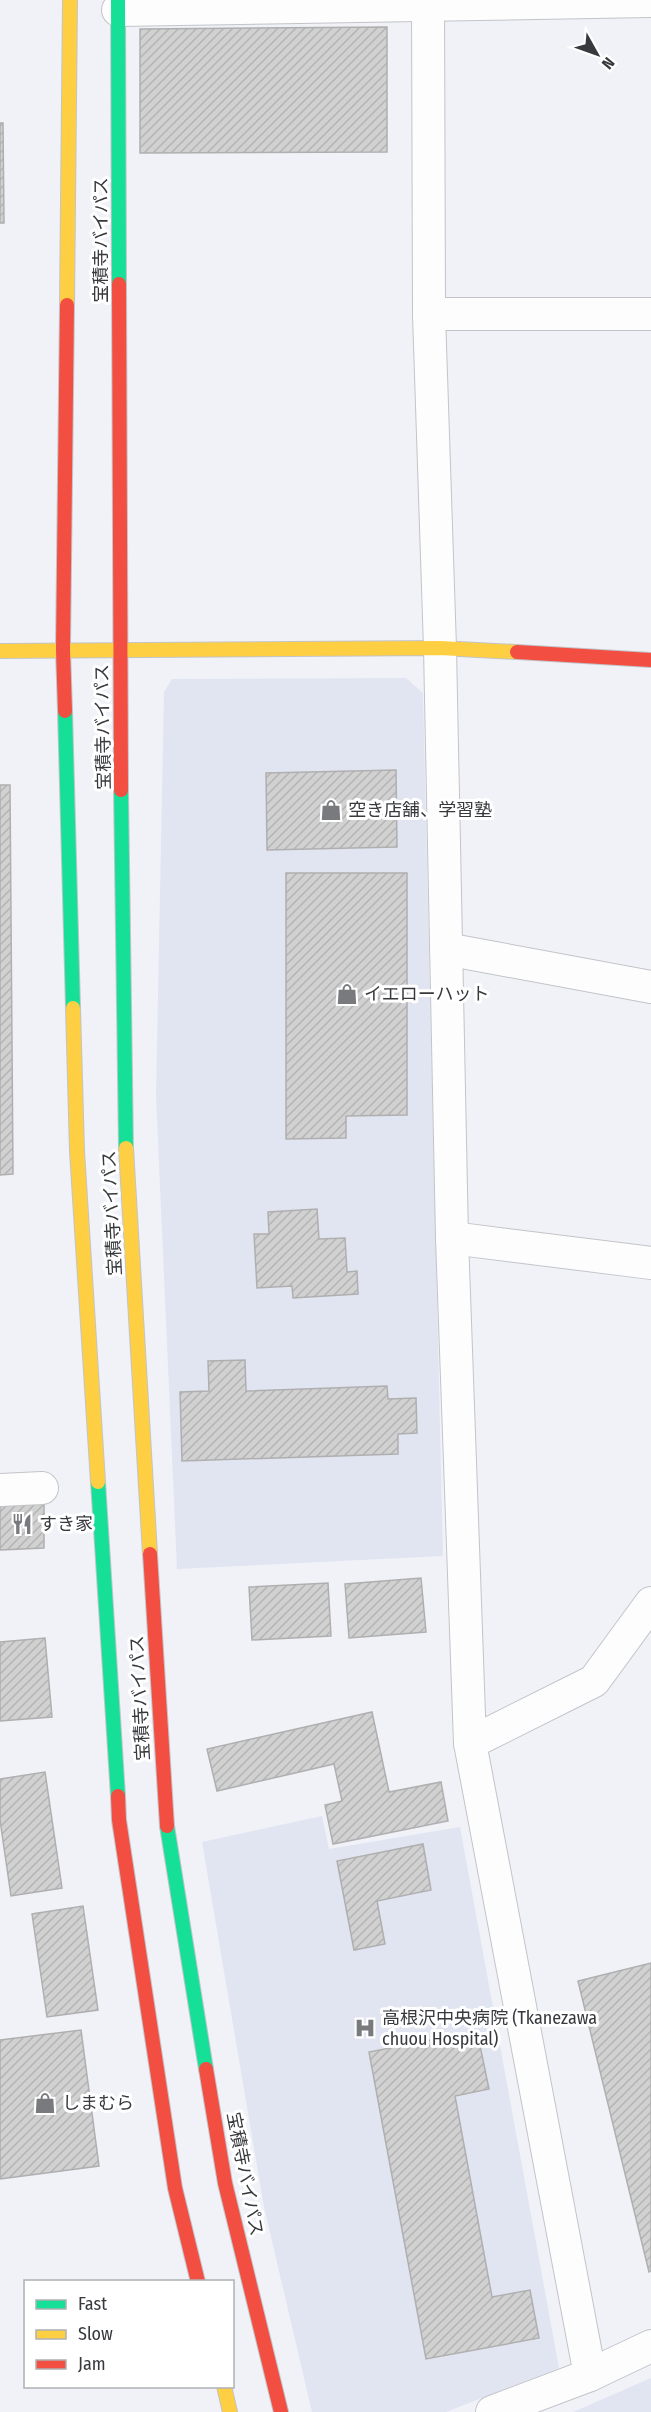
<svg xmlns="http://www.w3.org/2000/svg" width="651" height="2412" font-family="'Fira Sans Condensed','Noto Sans JP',sans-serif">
  <defs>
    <pattern id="building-hatch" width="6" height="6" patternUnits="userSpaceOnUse" patternTransform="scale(1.5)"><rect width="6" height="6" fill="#d1d1d2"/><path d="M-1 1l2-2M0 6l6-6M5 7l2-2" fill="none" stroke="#b4b4b5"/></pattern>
  </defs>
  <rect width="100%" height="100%" fill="#f0f2f8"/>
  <g fill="#e1e5f1">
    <polygon points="406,678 423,693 443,1556 177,1569 156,1096 164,692 172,679"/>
    <polygon points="322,1816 329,1849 460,1827 559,2368 446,2412 312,2412 264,2207 202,1842"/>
    <polygon points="651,2378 651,2412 573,2412"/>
  </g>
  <g fill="url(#building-hatch)" stroke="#b0afb0" stroke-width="1.5">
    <polygon points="387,27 387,152 140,153 140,29"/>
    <polygon points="0,123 3,123 4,223 0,223"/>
    <polygon points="396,770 397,847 267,850 266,773"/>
    <polygon points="0,785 10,785 13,1174 0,1175"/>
    <polygon points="286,873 407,873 407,1115 346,1116 346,1138 286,1139"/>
    <polygon points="317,1209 319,1239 345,1238 347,1272 357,1271 358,1294 293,1298 292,1286 257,1288 254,1234 269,1234 268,1212"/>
    <polygon points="245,1360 246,1391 387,1386 388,1399 416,1398 417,1433 398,1434 398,1454 182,1461 180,1392 209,1391 208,1361"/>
    <polygon points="44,1499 44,1548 0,1550 0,1500"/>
    <polygon points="421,1578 426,1632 349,1638 345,1584"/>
    <polygon points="328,1583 331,1636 252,1640 249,1587"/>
    <polygon points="45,1638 52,1717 0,1721 0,1642"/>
    <polygon points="372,1712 389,1792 441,1782 448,1821 333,1844 325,1805 342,1801 334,1764 217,1791 207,1749"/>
    <polygon points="45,1772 62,1888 11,1896 0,1820 0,1779"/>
    <polygon points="423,1844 431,1890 377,1901 385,1944 354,1950 337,1861"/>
    <polygon points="83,1906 98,2010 47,2017 32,1914"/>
    <polygon points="651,1963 651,2271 649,2272 578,1981"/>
    <polygon points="81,2030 99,2166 0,2179 0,2040"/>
    <polygon points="477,2031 489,2089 455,2096 492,2297 530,2290 539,2338 426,2359 369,2052"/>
  </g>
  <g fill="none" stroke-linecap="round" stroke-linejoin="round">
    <defs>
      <g id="street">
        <polyline points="428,0 429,314 440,648 452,1238 470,1743 590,2375"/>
        <polyline points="118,10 651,1"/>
        <polyline points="429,314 651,314"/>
        <polyline points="446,949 651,987"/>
        <polyline points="452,1238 651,1263"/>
        <polyline points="0,1490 42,1488"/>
        <polyline points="470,1743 594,1681 651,1603"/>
        <polyline points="492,2412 590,2375 651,2346"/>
      </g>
      <g id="fast">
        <polyline points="118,0 119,284"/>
        <polyline points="65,711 73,1008"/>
        <polyline points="121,790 126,1148"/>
        <polyline points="98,1482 118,1796"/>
        <polyline points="167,1826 206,2069"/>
      </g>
      <g id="slow">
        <polyline points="67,305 70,0"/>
        <polyline points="0,651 440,648 517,652"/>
        <polyline points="73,1008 77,1151 98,1482"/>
        <polyline points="126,1148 150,1554"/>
        <polyline points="224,2386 230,2412"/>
      </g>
      <g id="jam">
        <polyline points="119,284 121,790"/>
        <polyline points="517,652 651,660"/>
        <polyline points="65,711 63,650 67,305"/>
        <polyline points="150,1554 167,1826"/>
        <polyline points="118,1796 119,1820 175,2188 198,2282"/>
        <polyline points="206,2069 225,2183 281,2412"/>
      </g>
    </defs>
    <use href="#street" stroke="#c2c4c8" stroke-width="34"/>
    <use href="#fast" stroke="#c2c4c8" stroke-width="16"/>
    <use href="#slow" stroke="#c2c4c8" stroke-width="16"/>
    <use href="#jam" stroke="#c2c4c8" stroke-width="16"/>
    <use href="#street" stroke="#fdfdfe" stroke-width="32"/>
    <use href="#fast" stroke="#16e098" stroke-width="14"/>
    <use href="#slow" stroke="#ffcf43" stroke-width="14"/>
    <use href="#jam" stroke="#f24e42" stroke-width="14"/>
  </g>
  <defs>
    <symbol id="shop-bare" viewBox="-9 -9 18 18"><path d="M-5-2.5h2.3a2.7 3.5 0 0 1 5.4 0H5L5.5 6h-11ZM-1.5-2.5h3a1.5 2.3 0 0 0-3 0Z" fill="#787a7e" stroke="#fff" stroke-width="2.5" paint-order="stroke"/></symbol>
    <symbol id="restaurant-bare" viewBox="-9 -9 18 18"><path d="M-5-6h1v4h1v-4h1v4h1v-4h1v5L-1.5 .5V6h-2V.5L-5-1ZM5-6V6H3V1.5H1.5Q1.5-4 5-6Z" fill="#787a7e" stroke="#fff" stroke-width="2.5" paint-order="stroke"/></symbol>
    <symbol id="hospital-bare" viewBox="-9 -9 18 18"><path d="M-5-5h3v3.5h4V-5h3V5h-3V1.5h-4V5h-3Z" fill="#787a7e" stroke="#fff" stroke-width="2.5" paint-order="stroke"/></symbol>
  </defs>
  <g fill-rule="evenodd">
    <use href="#shop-bare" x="316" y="795" width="30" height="30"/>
    <use href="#shop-bare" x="332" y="979" width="30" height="30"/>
    <use href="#restaurant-bare" x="7" y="1509" width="30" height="30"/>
    <use href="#hospital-bare" x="350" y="2013" width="30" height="30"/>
    <use href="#shop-bare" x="30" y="2088" width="30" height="30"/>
  </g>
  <g text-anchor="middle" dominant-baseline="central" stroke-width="6" stroke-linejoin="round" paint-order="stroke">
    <g font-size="18" fill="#37393d" stroke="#fff">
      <text transform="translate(101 240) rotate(-90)">宝積寺バイパス</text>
      <text transform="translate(103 727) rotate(-91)">宝積寺バイパス</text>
      <text transform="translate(112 1213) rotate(-93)">宝積寺バイパス</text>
      <text transform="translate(140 1698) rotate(-93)">宝積寺バイパス</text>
      <text transform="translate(245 2174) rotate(79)">宝積寺バイパス</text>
    </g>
    <g font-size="18" fill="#37393d" stroke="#fff" text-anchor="start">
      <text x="348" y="810">空き店舗、学習塾</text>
      <text x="364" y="994">イエローハット</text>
      <text x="39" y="1524">すき家</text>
      <text x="382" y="2018">高根沢中央病院 (Tkanezawa<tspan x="382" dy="21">chuou Hospital)</tspan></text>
      <text x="62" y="2103">しまむら</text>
    </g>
  </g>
  <rect x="24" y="2280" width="210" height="108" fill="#ffffff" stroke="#afb0b1" stroke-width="1.5"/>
  <rect x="36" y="2300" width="30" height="9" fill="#16e098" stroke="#afb0b1" stroke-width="1.5"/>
  <text x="78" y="2310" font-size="18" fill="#37393d">Fast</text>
  <rect x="36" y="2330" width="30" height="9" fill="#ffcf43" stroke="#afb0b1" stroke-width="1.5"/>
  <text x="78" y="2340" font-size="18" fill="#37393d">Slow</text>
  <rect x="36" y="2360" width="30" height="9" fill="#f24e42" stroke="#afb0b1" stroke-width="1.5"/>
  <text x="78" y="2370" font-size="18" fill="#37393d">Jam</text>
  <g transform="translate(597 54) rotate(130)" stroke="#ffffff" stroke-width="4.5" paint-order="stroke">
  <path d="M0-4.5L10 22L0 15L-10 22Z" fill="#37393d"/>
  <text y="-9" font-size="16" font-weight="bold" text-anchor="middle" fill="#37393d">N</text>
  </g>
</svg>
